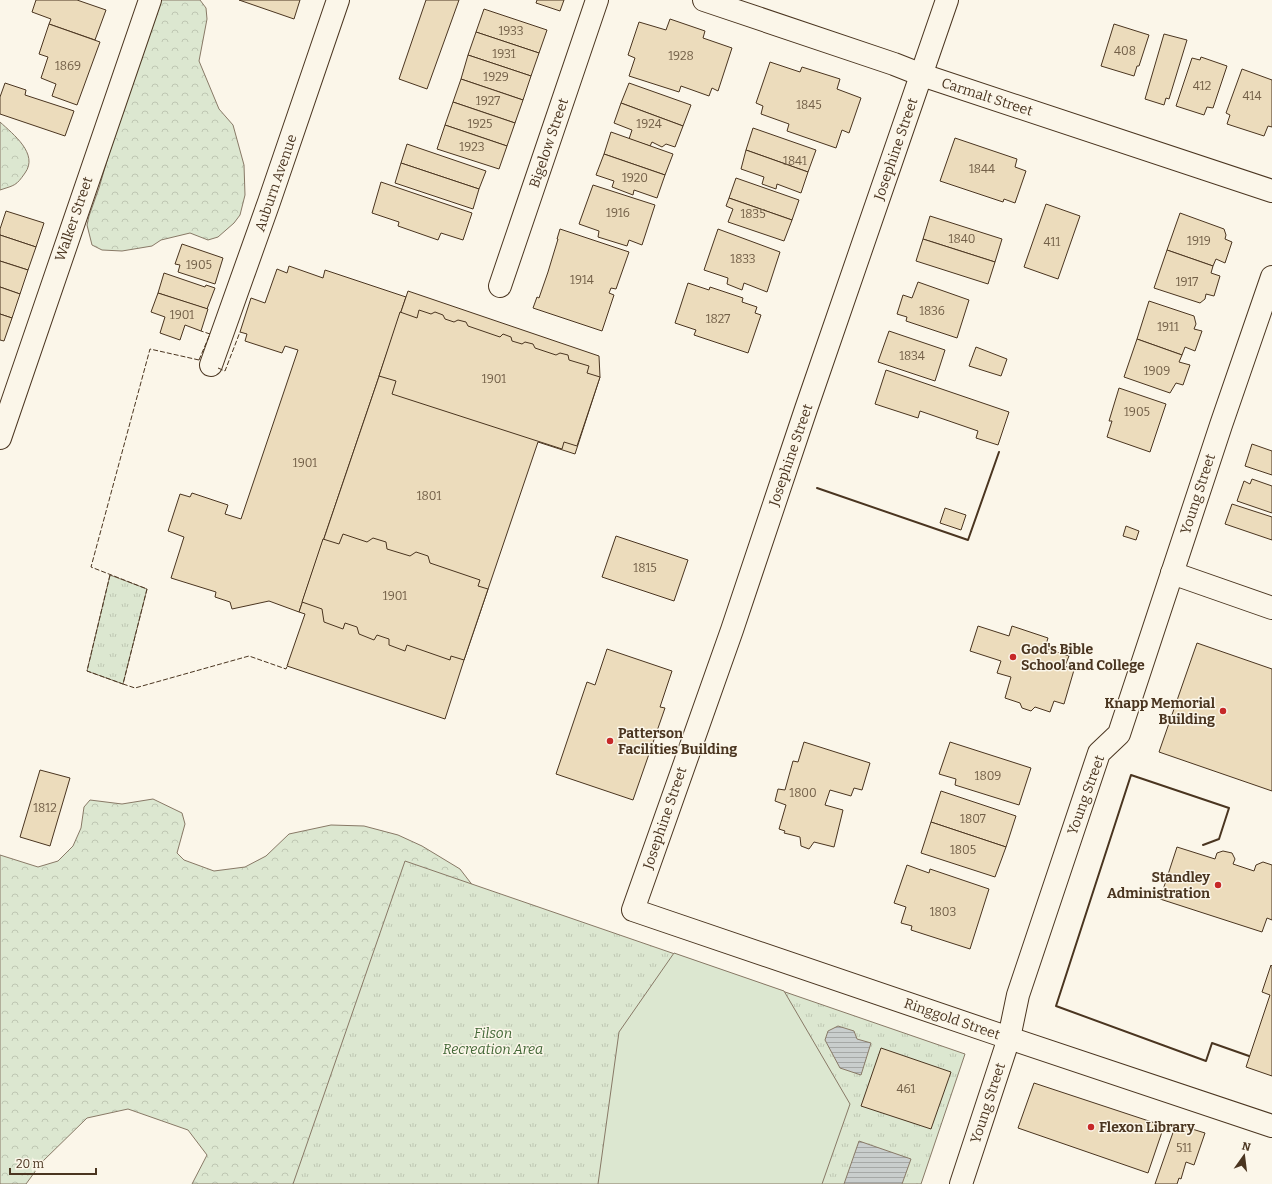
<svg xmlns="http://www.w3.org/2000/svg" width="1272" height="1184" font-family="Bitter,serif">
  <defs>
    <pattern id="forest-crowns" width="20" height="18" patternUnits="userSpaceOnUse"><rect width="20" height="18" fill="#dce7d0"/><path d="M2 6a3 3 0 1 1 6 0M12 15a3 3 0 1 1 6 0" fill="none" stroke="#bec7b2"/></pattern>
    <pattern id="park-tufts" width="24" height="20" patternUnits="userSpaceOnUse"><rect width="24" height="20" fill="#dce7d0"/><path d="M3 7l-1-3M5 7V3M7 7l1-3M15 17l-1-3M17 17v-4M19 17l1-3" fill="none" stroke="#bec7b2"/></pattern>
    <pattern id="water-rules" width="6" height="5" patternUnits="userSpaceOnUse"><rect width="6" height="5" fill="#c9cecd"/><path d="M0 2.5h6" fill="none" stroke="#a5a8a6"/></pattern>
  </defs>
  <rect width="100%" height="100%" fill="#fbf6e9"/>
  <g fill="url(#forest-crowns)" stroke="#887966">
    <polygon points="161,0 200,0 206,8 207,19 199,61 219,109 233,125 244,165 245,195 240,215 234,223 218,237 208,240 190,233 161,240 152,246 122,251 102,250 92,245 87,225 89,216 99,188 136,61 150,22"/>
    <path d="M0 122C13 134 39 154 25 173 16 186 15 185 0 190Z"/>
    <polygon points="153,799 182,813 185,824 177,853 184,860 214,871 245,867 266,856 289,834 331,825 364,826 398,835 422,846 460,869 507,930 586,1184 192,1184 207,1155 188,1130 128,1109 87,1118 42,1162 26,1184 0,1184 0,855 38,867 58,861 73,846 81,828 84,807 90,800 122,804"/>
  </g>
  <g fill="url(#park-tufts)" stroke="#887966">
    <polygon points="110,575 147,589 123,684 87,671"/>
    <polygon points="405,861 965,1054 921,1184 293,1184"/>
  </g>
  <polygon fill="#dce7d0" stroke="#887966" points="674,953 784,991 850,1104 822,1184 598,1184 619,1032"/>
  <g fill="url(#water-rules)" stroke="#887966">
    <polygon points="838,1026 854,1031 857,1039 871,1043 861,1075 840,1068 825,1040 828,1031"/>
    <polygon points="859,1141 911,1159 902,1184 844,1184"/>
  </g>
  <g fill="#ecdcbc" stroke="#4a3520">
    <polygon points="36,0 77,0 106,10 95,40 49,24 51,19 32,12"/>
    <polygon points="239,0 300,0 294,19"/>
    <polygon points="426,0 459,0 427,89 399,79"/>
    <polygon points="537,0 564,0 560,11 536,3"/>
    <polygon points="484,9 547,30 539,53 476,32"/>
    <polygon points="670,19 705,31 703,38 732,48 718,91 712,88 709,96 681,86 679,92 629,76 635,58 628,55 639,22 666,30"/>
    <polygon points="49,24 100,42 77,105 52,96 56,84 41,78 48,57 39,54"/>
    <polygon points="1114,24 1149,35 1139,66 1137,66 1134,76 1101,66"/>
    <polygon points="476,32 539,53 531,76 468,55"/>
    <polygon points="1164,34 1187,40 1169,99 1166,98 1164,105 1145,99"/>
    <polygon points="468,55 531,76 523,100 461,79"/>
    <polygon points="1201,57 1227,66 1213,108 1207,107 1204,115 1176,106 1192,58 1200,60"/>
    <polygon points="770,62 800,72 802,67 840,79 837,89 861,98 849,133 842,130 836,148 787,131 789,124 761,114 763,106 756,103"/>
    <polygon points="1242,69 1272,80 1272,127 1268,126 1264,136 1227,124 1230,115 1226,113"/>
    <polygon points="461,79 523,100 515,123 453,102"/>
    <polygon points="5,83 26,90 25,95 74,111 65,136 0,114 0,97"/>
    <polygon points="629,83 691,105 683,126 621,103"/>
    <polygon points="453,102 515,123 507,146 445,125"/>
    <polygon points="621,103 683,126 675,147 666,144 662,147 652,142 650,146 629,139 632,130 614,123"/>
    <polygon points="445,125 507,146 499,169 437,149"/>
    <polygon points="753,128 816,150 808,172 746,150"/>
    <polygon points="611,132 673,154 665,175 604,154"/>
    <polygon points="955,138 1017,159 1015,167 1026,171 1015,203 1004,199 1003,202 940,181"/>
    <polygon points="407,144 486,171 479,189 401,163"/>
    <polygon points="746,150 808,172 801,193 777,184 776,189 762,184 764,177 741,169"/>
    <polygon points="604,154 665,175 657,198 634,190 633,195 612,187 614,181 596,175"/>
    <polygon points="401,163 479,189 473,209 395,183"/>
    <polygon points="736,178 799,200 792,220 729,198"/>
    <polygon points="381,182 472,213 463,240 441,233 438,240 398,226 399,222 372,213"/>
    <polygon points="593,185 655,205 642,245 629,240 627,246 598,237 599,231 579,224"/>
    <polygon points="729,198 792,220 784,241 728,222 733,209 726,206"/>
    <polygon points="1046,204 1080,216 1058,279 1024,267"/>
    <polygon points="6,211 44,223 36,247 0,235 0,229"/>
    <polygon points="1180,213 1224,229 1226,235 1225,239 1232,242 1225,263 1216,259 1213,266 1167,250"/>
    <polygon points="930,216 1002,239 995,262 923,239"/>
    <polygon points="560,229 629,252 616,289 611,288 609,293 614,295 602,331 533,308 537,297 539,298 548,272 558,239 557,239"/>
    <polygon points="718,229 780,252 767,292 744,283 742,290 727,284 728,278 704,270"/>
    <polygon points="0,235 36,247 28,270 0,261"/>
    <polygon points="923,239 995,262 988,284 916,261"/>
    <polygon points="182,244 223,258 215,284 178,272 180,265 175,264"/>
    <polygon points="1167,250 1213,266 1211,273 1220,276 1214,296 1206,294 1205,299 1200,303 1154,288"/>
    <polygon points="0,261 28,270 20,294 0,287"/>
    <polygon points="289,266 323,278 325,270 406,297 299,612 269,601 232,609 230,602 215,597 216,592 171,578 184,537 168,531 180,494 190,497 192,493 228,505 225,514 241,519 298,350 285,346 282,353 245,341 247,334 240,332 251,298 265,303 277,269 287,273"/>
    <polygon points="164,273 205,287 206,285 215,288 207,309 158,293"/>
    <polygon points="918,282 969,300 957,338 906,321 907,317 897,314 903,295 912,298"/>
    <polygon points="688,283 709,290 710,287 743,298 742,302 757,307 755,313 761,315 748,353 694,335 696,330 675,323"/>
    <polygon points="0,287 20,294 12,318 0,314"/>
    <polygon points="408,291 599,356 600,377 575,454 538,442 464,660 445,719 287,666 305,614 299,612"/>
    <polygon points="158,293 208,309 201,331 185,325 180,340 160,333 165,317 151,312"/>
    <polygon points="1149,301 1194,316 1196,324 1194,329 1202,331 1195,351 1185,347 1182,355 1137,339"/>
    <polygon points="419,310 431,314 435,312 443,315 445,319 454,322 458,320 466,322 468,326 497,336 500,337 503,334 511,337 512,341 522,344 525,342 533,344 535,348 556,355 560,353 568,355 569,360 589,366 587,373 600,377 577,446 564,442 562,449 392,394 396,381 379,376 400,312 417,318"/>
    <polygon points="0,314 12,318 4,341 0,340"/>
    <polygon points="889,331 945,350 935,381 878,362"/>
    <polygon points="1137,339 1182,355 1179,362 1190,365 1183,385 1176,383 1170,393 1124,377"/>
    <polygon points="976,347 1007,359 1001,376 969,366"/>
    <polygon points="886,370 1009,412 998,445 976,438 978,431 920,411 918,418 875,404"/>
    <polygon points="1119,388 1166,404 1150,452 1107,437 1112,421 1109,421"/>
    <polygon points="1252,444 1272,451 1272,475 1245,466"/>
    <polygon points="1252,479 1272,486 1272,513 1237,501 1244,481 1250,484"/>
    <polygon points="1232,504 1272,517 1272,540 1225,524"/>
    <polygon points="945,508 966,515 961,530 940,523"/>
    <polygon points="1126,526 1139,531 1136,540 1123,536"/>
    <polygon points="343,534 367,542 373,538 386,542 387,549 410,556 416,552 428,556 430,563 480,580 478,586 488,589 464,660 451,656 450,660 407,645 405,651 389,645 389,639 377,635 374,640 359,634 357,627 345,623 343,629 324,622 322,609 302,602 323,539 339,544"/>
    <polygon points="616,536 688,560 674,601 602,577"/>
    <polygon points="978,626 1009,636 1012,626 1048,638 1045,648 1069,656 1065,666 1074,670 1064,704 1054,701 1050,712 1035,707 1031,711 1022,708 1020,703 1005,698 1011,677 997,673 1001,661 970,651"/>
    <polygon points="1197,643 1272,669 1272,791 1159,752"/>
    <polygon points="607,649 672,671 660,707 665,708 633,800 556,774 587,682 595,685"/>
    <polygon points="804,742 870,763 862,790 854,788 851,796 830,790 825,805 843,810 834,847 814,842 809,849 801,846 800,837 784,833 785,831 779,829 786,805 775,801 778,789 785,790 793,761 798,762"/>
    <polygon points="950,742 1031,768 1019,805 955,785 956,779 939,774"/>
    <polygon points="40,770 70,778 50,846 20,837"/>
    <polygon points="941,791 1016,816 1006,847 931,822"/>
    <polygon points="931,822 1006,847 995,877 921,853"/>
    <polygon points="1177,847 1215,859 1217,853 1223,851 1232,853 1235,859 1233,864 1254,871 1256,865 1263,862 1272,865 1272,920 1267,918 1262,932 1160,899"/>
    <polygon points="907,865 929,873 930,869 989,889 970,949 911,930 912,926 901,923 906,907 894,903"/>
    <polygon points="1271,965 1272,966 1272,1076 1246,1067 1270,995 1262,992"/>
    <polygon points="881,1048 951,1072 931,1129 861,1106"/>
    <polygon points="1034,1083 1164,1126 1148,1173 1018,1128"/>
    <polygon points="1176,1124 1205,1133 1194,1165 1186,1162 1181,1179 1179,1178 1177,1184 1155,1184"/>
  </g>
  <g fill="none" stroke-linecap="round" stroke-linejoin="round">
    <defs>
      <g id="street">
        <polyline points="704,0 894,64 922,75 1272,191"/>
        <polyline points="947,0 806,409 732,630 633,910 1009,1038 1272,1126"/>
        <polyline points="500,286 597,0"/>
        <polyline points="211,365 269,202 338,0"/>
        <polyline points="0,438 150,0"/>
        <polyline points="1172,573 1272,608"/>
        <polyline points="961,1184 1009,1038 1018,995 1099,753 1119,734 1221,425 1272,277"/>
      </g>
    </defs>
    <use href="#street" stroke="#4a3520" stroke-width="24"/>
    <use href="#street" stroke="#fbf6e9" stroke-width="22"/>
    <g stroke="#4a3520" stroke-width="1" stroke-dasharray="5 2" stroke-linecap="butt">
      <polyline points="199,360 150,349 91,567 147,589 123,684 135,688 249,656 286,669 288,664"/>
      <polyline points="199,360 210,334 201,331"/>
      <polyline points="218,368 225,371 240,332"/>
      <polyline points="110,575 87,671 123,684"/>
    </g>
    <g stroke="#4a3520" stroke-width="2">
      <polyline points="817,488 968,540 999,452"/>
      <polyline points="1203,845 1219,839 1229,808 1131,775 1056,1006 1206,1061 1212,1043 1249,1056"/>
    </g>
  </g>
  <g fill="#c62828" stroke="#fbf6e9" stroke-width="1.5">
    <circle cx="1013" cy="657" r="4"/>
    <circle cx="1223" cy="711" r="4"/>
    <circle cx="610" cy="741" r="4"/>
    <circle cx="1218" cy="885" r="4"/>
    <circle cx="1091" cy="1127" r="4"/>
  </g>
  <g text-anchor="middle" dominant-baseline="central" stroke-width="3" stroke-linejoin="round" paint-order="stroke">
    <g font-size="12" fill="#725f47">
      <text x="511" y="31">1933</text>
      <text x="1125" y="51">408</text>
      <text x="504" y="54">1931</text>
      <text x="681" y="56">1928</text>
      <text x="68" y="66">1869</text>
      <text x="496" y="77">1929</text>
      <text x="1202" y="86">412</text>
      <text x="1252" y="96">414</text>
      <text x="488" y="101">1927</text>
      <text x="809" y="105">1845</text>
      <text x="480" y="124">1925</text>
      <text x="649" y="124">1924</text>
      <text x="472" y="147">1923</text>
      <text x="795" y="161">1841</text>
      <text x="982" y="169">1844</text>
      <text x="635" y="178">1920</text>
      <text x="618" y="213">1916</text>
      <text x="753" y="214">1835</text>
      <text x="962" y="239">1840</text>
      <text x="1199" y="241">1919</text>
      <text x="1052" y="242">411</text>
      <text x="743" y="259">1833</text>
      <text x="199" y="265">1905</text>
      <text x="582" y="280">1914</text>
      <text x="1187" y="282">1917</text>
      <text x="932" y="311">1836</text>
      <text x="182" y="315">1901</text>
      <text x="718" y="319">1827</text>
      <text x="1168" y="327">1911</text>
      <text x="912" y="356">1834</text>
      <text x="1157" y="371">1909</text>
      <text x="494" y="379">1901</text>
      <text x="1137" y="412">1905</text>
      <text x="305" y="463">1901</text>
      <text x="429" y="496">1801</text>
      <text x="645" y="568">1815</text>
      <text x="395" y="596">1901</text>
      <text x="988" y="776">1809</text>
      <text x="803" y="793">1800</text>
      <text x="45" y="808">1812</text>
      <text x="973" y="819">1807</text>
      <text x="963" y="850">1805</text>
      <text x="943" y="912">1803</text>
      <text x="906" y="1089">461</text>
      <text x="1184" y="1148">511</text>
    </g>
    <g font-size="14" fill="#4a3520" stroke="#fbf6e9">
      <text transform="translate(987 97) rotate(18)">Carmalt Street</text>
      <text transform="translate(549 143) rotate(-71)">Bigelow Street</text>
      <text transform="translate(896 149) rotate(-71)">Josephine Street</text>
      <text transform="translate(276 183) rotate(-71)">Auburn Avenue</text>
      <text transform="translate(74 219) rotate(-71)">Walker Street</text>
      <text transform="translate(791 455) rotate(-71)">Josephine Street</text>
      <text transform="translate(1198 494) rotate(-72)">Young Street</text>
      <text transform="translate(1086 795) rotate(-70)">Young Street</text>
      <text transform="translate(665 818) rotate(-71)">Josephine Street</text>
      <text transform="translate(952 1019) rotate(19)">Ringgold Street</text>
      <text transform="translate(988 1103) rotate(-72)">Young Street</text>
    </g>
    <g font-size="14" font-weight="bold" fill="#4a3520" stroke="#fbf6e9" text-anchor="start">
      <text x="1021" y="649">God's Bible<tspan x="1021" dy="16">School and College</tspan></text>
      <text x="1215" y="703" text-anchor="end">Knapp Memorial<tspan x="1215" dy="16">Building</tspan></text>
      <text x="618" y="733">Patterson<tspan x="618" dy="16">Facilities Building</tspan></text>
      <text x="1210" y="877" text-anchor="end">Standley<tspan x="1210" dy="16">Administration</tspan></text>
      <text x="1099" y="1127">Flexon Library</text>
    </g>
    <g font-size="14" font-style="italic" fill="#436837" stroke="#fbf6e9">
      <text x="493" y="1033">Filson<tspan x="493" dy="16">Recreation Area</tspan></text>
    </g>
  </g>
  <g transform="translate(1244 1156) rotate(14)" stroke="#fbf6e9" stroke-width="3" paint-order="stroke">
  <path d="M0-3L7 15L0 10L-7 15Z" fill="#4a3520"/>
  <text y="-6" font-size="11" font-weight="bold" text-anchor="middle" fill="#4a3520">N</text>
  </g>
  <path d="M10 1168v6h86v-6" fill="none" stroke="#4a3520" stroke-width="2"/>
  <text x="16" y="1168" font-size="12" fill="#4a3520" stroke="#fbf6e9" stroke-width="3" paint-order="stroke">20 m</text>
</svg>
